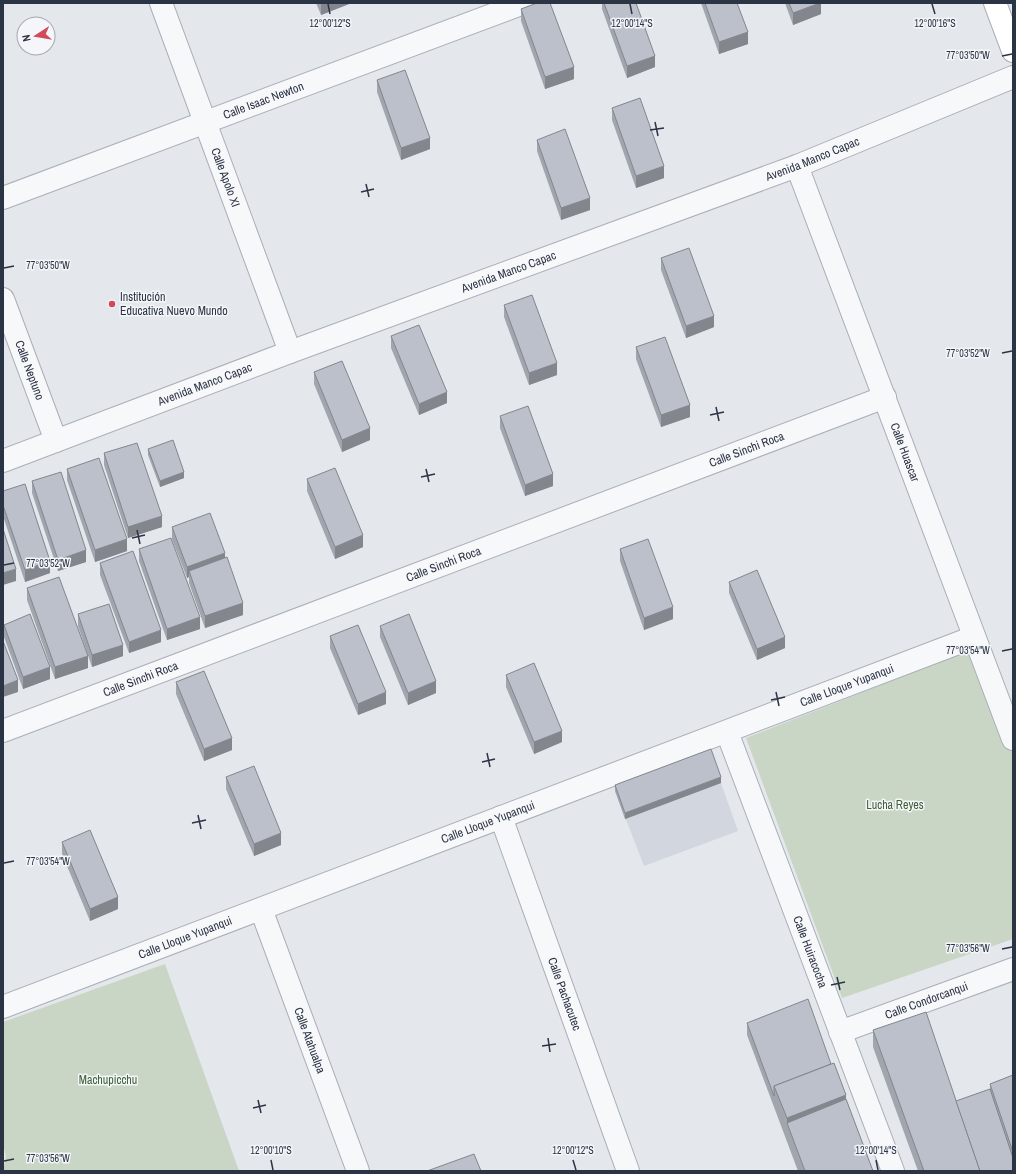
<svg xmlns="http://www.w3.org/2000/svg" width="1016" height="1174" font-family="'Archivo Narrow',sans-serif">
  <rect width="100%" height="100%" fill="#e4e7ec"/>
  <polygon fill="#d2d6de" points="711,755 738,831 644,866 615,791"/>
  <g fill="#c9d6c5">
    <polygon points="973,649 1013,754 1013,939 842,998 746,738"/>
    <polygon points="165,964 239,1171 3,1171 6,1156 3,1144 3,1022"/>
  </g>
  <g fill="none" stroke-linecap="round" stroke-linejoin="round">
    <defs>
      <g id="street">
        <path id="s1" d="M161 3 290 352"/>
        <path id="s2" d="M797 166 1013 739"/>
        <path id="s3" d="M3 198 524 3"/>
        <path id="s4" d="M3 299 56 441"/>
        <path id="s5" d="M3 461 290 352 797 166 1013 77"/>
        <path id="s6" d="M3 731 885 397"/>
        <path id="s7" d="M727 732 893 1171"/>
        <path id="s8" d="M501 817 628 1171"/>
        <path id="s9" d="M261 909 358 1171"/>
        <path id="s10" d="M3 1007 974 637"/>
        <path id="s11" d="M840 1032 1013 969"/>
      </g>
      <polyline id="secondary" points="995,3 1013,51"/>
    </defs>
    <use href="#street" stroke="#a9aeb7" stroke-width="24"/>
    <use href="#secondary" stroke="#a9aeb7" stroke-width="24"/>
    <use href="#street" stroke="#f7f8fa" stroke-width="22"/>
    <use href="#secondary" stroke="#fff" stroke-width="22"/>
  </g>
  <g fill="#a1a5ae">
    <polygon points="316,3 349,3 349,4 321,15"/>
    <polygon points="602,3 636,3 655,67 627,78 602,9"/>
    <polygon points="701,3 737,3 748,44 719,54"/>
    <polygon points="785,3 821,3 821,14 793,25"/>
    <polygon points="521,9 574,79 545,89 521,21"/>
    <polygon points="377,80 430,149 401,160 377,92"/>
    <polygon points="612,108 664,178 636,188 612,120"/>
    <polygon points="537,140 590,210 561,220 537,151"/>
    <polygon points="661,258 714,327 686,338 661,270"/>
    <polygon points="504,305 557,375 529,385 504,317"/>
    <polygon points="391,336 447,403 419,415 391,348"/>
    <polygon points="636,347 690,417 661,427 636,359"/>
    <polygon points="314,372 370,440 342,452 314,384"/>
    <polygon points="500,416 553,486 525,496 500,428"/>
    <polygon points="148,449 184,478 160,487 148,455"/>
    <polygon points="104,453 162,527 128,538 104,465"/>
    <polygon points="67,469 127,551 95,562 67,480"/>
    <polygon points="307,479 363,547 335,559 307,491"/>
    <polygon points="32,481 86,562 58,571 32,493"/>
    <polygon points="3,491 50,573 25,582 3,516"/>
    <polygon points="172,527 225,558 243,615 205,628 189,583 189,577 187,578 172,539"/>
    <polygon points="139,549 200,629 167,640 139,561"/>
    <polygon points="620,549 673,619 644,630 620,561"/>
    <polygon points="100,563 161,642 129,653 100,575"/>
    <polygon points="729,582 785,648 757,660 729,593"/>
    <polygon points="27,588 88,668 55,679 27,600"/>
    <polygon points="78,614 123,656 92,667 78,626"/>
    <polygon points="4,625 50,679 23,689 4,637"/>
    <polygon points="380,626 436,693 408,705 380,637"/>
    <polygon points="330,636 386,704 358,715 330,648"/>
    <polygon points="506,675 562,742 534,754 506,687"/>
    <polygon points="176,682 232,750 204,761 176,694"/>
    <polygon points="226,777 281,845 254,856 226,789"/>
    <polygon points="721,783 625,819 615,791 615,785"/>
    <polygon points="62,842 118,909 90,921 62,854"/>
    <polygon points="747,1023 831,1064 846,1099 873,1171 798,1171 747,1035"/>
    <polygon points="873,1030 956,1101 990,1089 990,1084 1013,1075 1013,1171 918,1171 873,1047"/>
  </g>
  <g fill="#83868d">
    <polygon points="321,3 349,3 349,4 321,15"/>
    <polygon points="820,3 821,3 821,14 793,25 793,13"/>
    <polygon points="748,32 748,44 719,54 719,42"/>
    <polygon points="655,56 655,67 627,78 627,66"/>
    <polygon points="574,67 574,79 545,89 545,77"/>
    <polygon points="430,138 430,149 401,160 401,148"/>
    <polygon points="664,166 664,178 636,188 636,176"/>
    <polygon points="590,198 590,210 561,220 561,208"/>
    <polygon points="714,316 714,327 686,338 686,326"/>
    <polygon points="557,363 557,375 529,385 529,373"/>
    <polygon points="447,392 447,403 419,415 419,404"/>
    <polygon points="690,405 690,417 661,427 661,415"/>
    <polygon points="370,428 370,440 342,452 342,440"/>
    <polygon points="184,472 184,478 160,487 160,481"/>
    <polygon points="553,474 553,486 525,496 525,485"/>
    <polygon points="162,516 162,527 128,538 128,527"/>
    <polygon points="363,535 363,547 335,559 335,547"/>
    <polygon points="127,539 127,551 95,562 95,550"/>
    <polygon points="86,550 86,562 58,571 58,560"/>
    <polygon points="225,553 225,564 189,571 189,577 187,578 187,567"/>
    <polygon points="50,561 50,573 25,582 25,570"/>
    <polygon points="16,569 16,581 3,585 3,573"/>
    <polygon points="243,603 243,615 205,628 205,616"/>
    <polygon points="673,607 673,619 644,630 644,618"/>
    <polygon points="200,617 200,629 167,640 167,629"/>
    <polygon points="161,630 161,642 129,653 129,642"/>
    <polygon points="785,637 785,648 757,660 757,649"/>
    <polygon points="123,645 123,656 92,667 92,655"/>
    <polygon points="88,656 88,668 55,679 55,667"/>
    <polygon points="50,667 50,679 23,689 23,677"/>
    <polygon points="18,680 18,692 3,697 3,686"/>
    <polygon points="436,681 436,693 408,705 408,693"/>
    <polygon points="386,692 386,704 358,715 358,704"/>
    <polygon points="562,731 562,742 534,754 534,742"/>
    <polygon points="232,738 232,750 204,761 204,749"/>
    <polygon points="721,777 721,783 625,819 625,813"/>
    <polygon points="281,833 281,845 254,856 254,844"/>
    <polygon points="118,897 118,909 90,921 90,909"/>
    <polygon points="846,1095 846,1116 787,1123 787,1118"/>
  </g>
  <g fill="#bbc0ca" stroke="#83868d">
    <polygon points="537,3 550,3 574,67 545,77 521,9"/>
    <polygon points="604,3 636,3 655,56 627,66"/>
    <polygon points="705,3 737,3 748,32 719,42"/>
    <polygon points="789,3 820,3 793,13"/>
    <polygon points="405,70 430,138 401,148 377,80"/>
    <polygon points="640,98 664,166 636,176 612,108"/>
    <polygon points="565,129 590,198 561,208 537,140"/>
    <polygon points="689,248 714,316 686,326 661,258"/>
    <polygon points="532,295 557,363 529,373 504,305"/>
    <polygon points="419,325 447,392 419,404 391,336"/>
    <polygon points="665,337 690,405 661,415 636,347"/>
    <polygon points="342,361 370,428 342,440 314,372"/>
    <polygon points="528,406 553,474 525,485 500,416"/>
    <polygon points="173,440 184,472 160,481 148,449"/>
    <polygon points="137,443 162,516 128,527 104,453"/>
    <polygon points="99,458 127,539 95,550 67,469"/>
    <polygon points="335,468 363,535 335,547 307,479"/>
    <polygon points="61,472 86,550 58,560 32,481"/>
    <polygon points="25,484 50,561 25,570 3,505 3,491"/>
    <polygon points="210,513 225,553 187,567 172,527"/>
    <polygon points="3,529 16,569 3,573"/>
    <polygon points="171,538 200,617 167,629 139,549"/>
    <polygon points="648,539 673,607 644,618 620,549"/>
    <polygon points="133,551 161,630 129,642 100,563"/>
    <polygon points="227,557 243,603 205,616 189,571"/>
    <polygon points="757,570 785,637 757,649 729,582"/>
    <polygon points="59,577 88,656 55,667 27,588"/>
    <polygon points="109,604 123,645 92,655 78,614"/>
    <polygon points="30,614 50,667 23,677 4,625"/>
    <polygon points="409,614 436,681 408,693 380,626"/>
    <polygon points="358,625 386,692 358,704 330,636"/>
    <polygon points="3,641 18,680 3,686"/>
    <polygon points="534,663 562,731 534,742 506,675"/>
    <polygon points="204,671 232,738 204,749 176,682"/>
    <polygon points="711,749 721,777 625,813 615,785"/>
    <polygon points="254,766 281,833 254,844 226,777"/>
    <polygon points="90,830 118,897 90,909 62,842"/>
    <polygon points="808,999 831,1064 774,1086 774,1096 747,1023"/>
    <polygon points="926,1012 980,1171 924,1171 873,1030"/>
    <polygon points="834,1063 846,1095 787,1118 774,1086"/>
    <polygon points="1013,1075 1013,1152 990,1084"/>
    <polygon points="990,1089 1013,1158 1013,1171 980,1171 956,1101"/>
    <polygon points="846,1099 873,1171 805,1171 787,1123"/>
    <polygon points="474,1154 481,1171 427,1171"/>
  </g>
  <path fill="none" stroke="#2b3445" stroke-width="1.5" d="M328 4 330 14M630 4 632 14M932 4 935 14M1002 56 1012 54M655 122 658 136M650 130 664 128M366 184 369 197M361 192 374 189M4 268 14 266M1002 353 1012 351M716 407 719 421M710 415 724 412M426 469 429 482M421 477 435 474M137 530 140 544M132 538 145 535M4 565 14 563M1002 651 1012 649M776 692 779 706M771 700 785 697M487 753 490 767M482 762 495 759M198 815 201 829M192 823 206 820M4 863 14 861M1002 949 1012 947M837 977 840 990M831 985 845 982M548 1038 550 1052M542 1046 556 1044M258 1100 261 1113M253 1108 266 1105M271 1160 273 1170M573 1160 576 1170M876 1160 878 1170M4 1161 14 1159"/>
  <circle fill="#d1495b" stroke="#f4f6f9" stroke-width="1.5" cx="112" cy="304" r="4"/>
  <g text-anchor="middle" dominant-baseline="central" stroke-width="3" stroke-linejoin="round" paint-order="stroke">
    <g font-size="12" fill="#2b3445" stroke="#f4f6f9">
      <text stroke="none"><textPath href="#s3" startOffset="278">Calle Isaac Newton</textPath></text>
      <text stroke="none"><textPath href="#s5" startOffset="864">Avenida Manco Capac</textPath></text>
      <text stroke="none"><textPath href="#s1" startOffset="186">Calle Apolo XI</textPath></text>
      <text stroke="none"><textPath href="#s5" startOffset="540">Avenida Manco Capac</textPath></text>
      <text stroke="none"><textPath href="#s4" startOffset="76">Calle Neptuno</textPath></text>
      <text stroke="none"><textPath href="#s5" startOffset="216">Avenida Manco Capac</textPath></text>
      <text stroke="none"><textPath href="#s6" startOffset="795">Calle Sinchi Roca</textPath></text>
      <text stroke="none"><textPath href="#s2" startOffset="306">Calle Huascar</textPath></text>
      <text stroke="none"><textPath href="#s6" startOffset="471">Calle Sinchi Roca</textPath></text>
      <text stroke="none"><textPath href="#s6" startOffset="147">Calle Sinchi Roca</textPath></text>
      <text stroke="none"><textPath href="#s10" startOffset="903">Calle Lloque Yupanqui</textPath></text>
      <text stroke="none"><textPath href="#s10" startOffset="519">Calle Lloque Yupanqui</textPath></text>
      <text stroke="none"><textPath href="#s10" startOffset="195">Calle Lloque Yupanqui</textPath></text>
      <text stroke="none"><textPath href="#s7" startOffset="235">Calle Huiracocha</textPath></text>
      <text stroke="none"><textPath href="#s8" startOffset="188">Calle Pachacutec</textPath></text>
      <text stroke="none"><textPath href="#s11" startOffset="92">Calle Condorcanqui</textPath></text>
      <text stroke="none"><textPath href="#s9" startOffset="140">Calle Atahualpa</textPath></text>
    </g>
    <g font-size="12" fill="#2b3445" stroke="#f4f6f9" text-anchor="start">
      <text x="120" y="297">Institución<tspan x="120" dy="14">Educativa Nuevo Mundo</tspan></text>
    </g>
    <g font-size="12" fill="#3f6138" stroke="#f4f6f9">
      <text x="895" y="805">Lucha Reyes</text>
      <text x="108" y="1080">Machupicchu</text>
    </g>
  </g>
  <g font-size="10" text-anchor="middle" fill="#2b3445" stroke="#f4f6f9" stroke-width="3" stroke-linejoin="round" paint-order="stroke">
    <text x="330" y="27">12°00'12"S</text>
    <text x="632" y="27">12°00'14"S</text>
    <text x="935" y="27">12°00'16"S</text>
    <text x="968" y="59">77°03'50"W</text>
    <text x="48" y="269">77°03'50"W</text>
    <text x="968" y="357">77°03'52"W</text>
    <text x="48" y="567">77°03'52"W</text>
    <text x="968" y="654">77°03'54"W</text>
    <text x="48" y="865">77°03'54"W</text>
    <text x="968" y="952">77°03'56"W</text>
    <text x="271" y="1154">12°00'10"S</text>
    <text x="573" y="1154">12°00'12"S</text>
    <text x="876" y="1154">12°00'14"S</text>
    <text x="48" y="1162">77°03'56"W</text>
  </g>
  <rect width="1016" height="1174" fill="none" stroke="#2b3445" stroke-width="8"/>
  <g transform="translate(36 36) rotate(258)"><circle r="19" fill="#f4f6f9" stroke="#a4a8b1"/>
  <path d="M0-3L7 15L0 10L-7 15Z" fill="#d1495b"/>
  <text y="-6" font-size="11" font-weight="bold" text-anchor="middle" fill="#2b3445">N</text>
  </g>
</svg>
